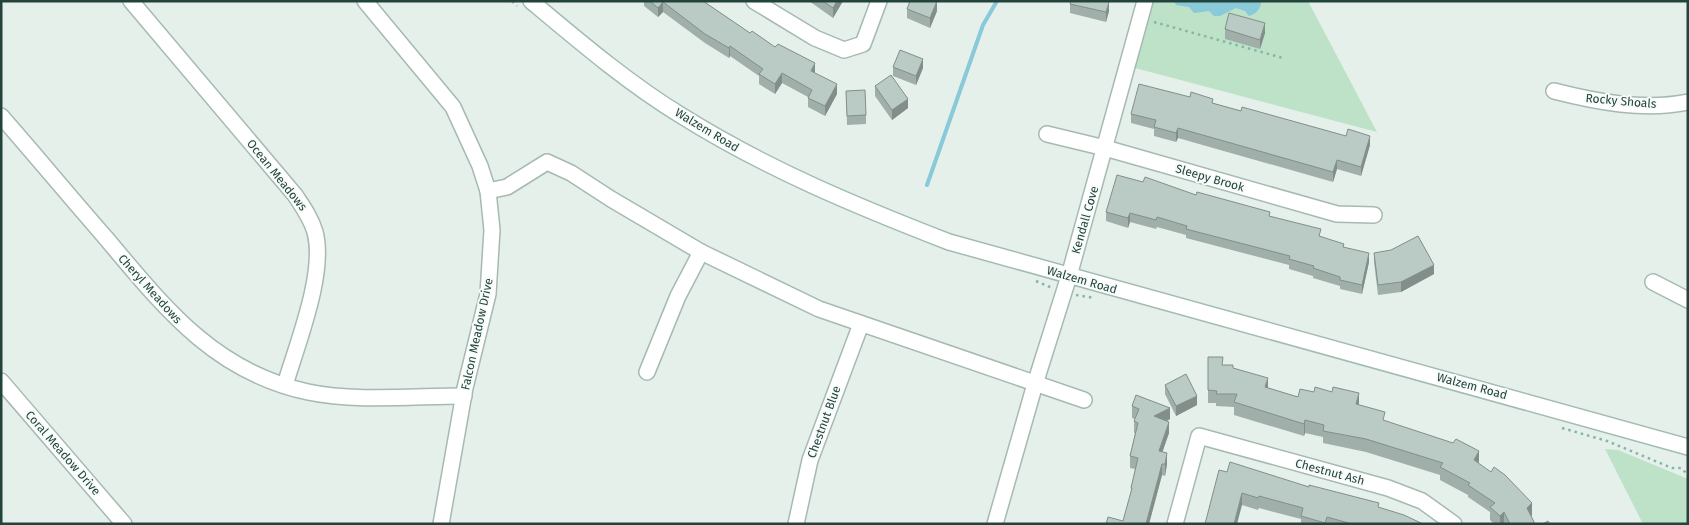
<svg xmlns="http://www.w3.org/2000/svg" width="1689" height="525" font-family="'Fira Sans',sans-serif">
  <rect width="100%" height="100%" fill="#e5f0eb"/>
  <g fill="#bde2c8">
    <polygon points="1153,1 1308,1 1377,132 1135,68"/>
    <polygon points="1605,449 1618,450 1688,479 1688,524 1643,524"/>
  </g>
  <path fill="#89c9d9" d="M1174 1H1261C1261 9 1256 14 1249 16L1245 11 1236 8 1220 16H1214L1209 11 1194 13 1189 7 1176 5Z"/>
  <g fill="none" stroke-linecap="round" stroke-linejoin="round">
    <polyline stroke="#89c9d9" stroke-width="4" points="927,185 983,25 997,1"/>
    <defs>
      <g id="street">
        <path d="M131 1 295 195C303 207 311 218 315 232 326 273 297 344 285 385"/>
        <polyline points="365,1 453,107 480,166 488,191 492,230 488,294 465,388 441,524"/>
        <polyline points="754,1 815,38 844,50 863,44 879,1"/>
        <path d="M1554 91C1597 102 1644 111 1688 102"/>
        <path d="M1 116C36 156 70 197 105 237 164 307 214 372 308 392 355 402 415 396 464 396"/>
        <polyline points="1047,134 1105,148 1337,214 1374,215"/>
        <polyline points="488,191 507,187 547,162 571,173 611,199 701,252 819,309 1084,400"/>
        <polyline points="1653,282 1688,300"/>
        <polyline points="647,372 678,296 701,252"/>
        <polyline points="1,381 124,524"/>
        <polyline points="796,524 810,460 861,324"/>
        <polyline points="995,524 1035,384 1069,276 1145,1"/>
        <polyline points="1175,524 1199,436 1388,488 1422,501 1454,524"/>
      </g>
      <path id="secondary" d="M531 1C580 42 628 83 682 116 767 169 856 206 949 242L1688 447"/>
    </defs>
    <use href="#street" stroke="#a7b9b3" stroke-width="18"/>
    <use href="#secondary" stroke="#a2bcb4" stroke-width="18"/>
    <g stroke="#83b6a8" stroke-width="2.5" stroke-dasharray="2.5 4" stroke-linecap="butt">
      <polyline points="512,1 517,6"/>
      <polyline points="1154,22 1283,58"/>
      <polyline points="1036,281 1052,288"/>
      <polyline points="1076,295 1095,298"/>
      <polyline points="1562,428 1607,441 1672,468 1681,468 1688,475"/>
    </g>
    <use href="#street" stroke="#fff" stroke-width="15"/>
    <use href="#secondary" stroke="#fff" stroke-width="15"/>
  </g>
  <g fill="#a0afa9">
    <polygon points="644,1 703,1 750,33 775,47 815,73 837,94 825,116 808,107 808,97 782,83 775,94 759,84 759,76 730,56 729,58 705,43 663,12 658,17 644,6"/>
    <polygon points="809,1 843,1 833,18"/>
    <polygon points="1070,4 1109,11 1106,22 1070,13"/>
    <polygon points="907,9 937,11 930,28 907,18"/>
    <polygon points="1225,29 1265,33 1260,49 1225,39"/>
    <polygon points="893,67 923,68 916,85 893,76"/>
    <polygon points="875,86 908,108 892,120 875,96"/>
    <polygon points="846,91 866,115 866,124 847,125"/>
    <polygon points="1213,103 1241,111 1370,145 1361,176 1337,169 1333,182 1178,138 1176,142 1154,136 1154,129 1131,123 1131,114"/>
    <polygon points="1143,182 1196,195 1270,216 1321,237 1344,248 1369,262 1362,294 1340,289 1340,286 1313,278 1313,276 1289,269 1289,265 1186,238 1186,235 1157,227 1156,229 1130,222 1128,228 1106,221 1106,212"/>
    <polygon points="1374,253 1434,274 1401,292 1378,295 1374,262"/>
    <polygon points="1208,357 1223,365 1233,368 1268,388 1298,397 1359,405 1385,421 1479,464 1532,515 1531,516 1535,524 1494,524 1490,520 1490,512 1468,497 1468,495 1440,480 1440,475 1366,452 1323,443 1323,437 1305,433 1304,436 1234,415 1234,407 1216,406 1216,403 1208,403"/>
    <polygon points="1165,385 1197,405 1176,416 1165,394"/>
    <polygon points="1132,406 1170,419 1167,421 1169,433 1162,452 1167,464 1165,476 1162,475 1149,524 1106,524 1123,521 1131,495 1131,488 1135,469 1130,468 1130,456 1135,433 1134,433 1134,421 1135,419 1132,418"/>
    <polygon points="1227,472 1309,487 1379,508 1423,524 1301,524 1301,519 1259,508 1258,510 1242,505"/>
  </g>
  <g fill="#828e8a">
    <polygon points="837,1 843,1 833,18 833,8"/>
    <polygon points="937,1 937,11 930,28 930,18"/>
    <polygon points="663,2 663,12 658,17 658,8"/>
    <polygon points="1109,2 1109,11 1106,22 1106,12"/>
    <polygon points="1265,23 1265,33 1260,49 1260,40"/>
    <polygon points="730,46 730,56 729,58 729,48"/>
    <polygon points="923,59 923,68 916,85 916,76"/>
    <polygon points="815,63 815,73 811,71"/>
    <polygon points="782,73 782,83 775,94 775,84"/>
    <polygon points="837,84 837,94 825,116 825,106"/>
    <polygon points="908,99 908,108 892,120 892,110"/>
    <polygon points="1178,128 1178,138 1176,142 1176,133"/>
    <polygon points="1370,136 1370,145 1361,176 1361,167"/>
    <polygon points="1337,160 1337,169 1333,182 1333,172"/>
    <polygon points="1130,213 1130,222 1128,228 1128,218"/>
    <polygon points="1369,253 1369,262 1362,294 1362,285"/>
    <polygon points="1434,265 1434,274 1401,292 1401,282"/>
    <polygon points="1268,378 1268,391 1265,387"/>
    <polygon points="1359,393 1359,406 1356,404"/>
    <polygon points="1197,396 1197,405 1176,416 1176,406"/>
    <polygon points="1170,408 1170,419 1154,427 1154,416"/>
    <polygon points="1305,420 1305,433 1304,436 1304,424"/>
    <polygon points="1169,422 1169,433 1159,462 1159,451"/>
    <polygon points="1479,451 1479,463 1474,460"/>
    <polygon points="1167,453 1167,464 1165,476 1165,464"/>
    <polygon points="1162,464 1162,475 1149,524 1146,524"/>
    <polygon points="1242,493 1242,505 1237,524 1234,524"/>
    <polygon points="1532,503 1532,515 1527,520 1527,508"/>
    <polygon points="1504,512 1504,524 1500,524 1500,516"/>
  </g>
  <g fill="#bacbc5" stroke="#828e8a">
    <polygon points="650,1 703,1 750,33 752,31 775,47 778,44 815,63 811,71 837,84 825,106 808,98 812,90 782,73 775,84 759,74 763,69 730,46 729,48 705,34 663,2 658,8"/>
    <polygon points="823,1 837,1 833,8"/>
    <polygon points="910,1 937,1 930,18 907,9"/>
    <polygon points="1071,1 1107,1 1109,2 1106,12 1070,4"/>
    <polygon points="1229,13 1265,23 1260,40 1225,29"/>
    <polygon points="900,50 923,59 916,76 893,67"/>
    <polygon points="891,75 908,99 892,110 875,86"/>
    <polygon points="1139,84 1190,97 1191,92 1213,99 1212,103 1241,111 1242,107 1346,136 1348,129 1370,136 1361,167 1337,160 1333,172 1178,128 1176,133 1154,127 1156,120 1131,114"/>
    <polygon points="865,90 866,115 847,116 846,91"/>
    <polygon points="1117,175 1143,182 1145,177 1196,195 1197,192 1270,212 1269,216 1321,229 1319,236 1344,244 1343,247 1369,253 1362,285 1340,280 1340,277 1313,268 1314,266 1289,259 1290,256 1186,229 1187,226 1157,217 1156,220 1130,213 1128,218 1106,212"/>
    <polygon points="1418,236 1434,265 1401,282 1378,285 1374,253 1391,250"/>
    <polygon points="1208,357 1223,357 1222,365 1233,365 1233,368 1268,378 1265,387 1298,397 1300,389 1314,392 1315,387 1332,392 1333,387 1359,393 1356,404 1385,412 1383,420 1453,443 1456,439 1479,451 1474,460 1491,472 1494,467 1505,475 1532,503 1527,508 1535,524 1510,524 1504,512 1500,516 1490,507 1495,503 1468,485 1470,483 1440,467 1443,463 1366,439 1323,431 1324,425 1305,420 1304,424 1234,402 1237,394 1216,394 1217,391 1208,390"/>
    <polygon points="1186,374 1197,396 1176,406 1165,385"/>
    <polygon points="1136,395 1170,408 1154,416 1169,422 1159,451 1167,453 1165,464 1162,464 1146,524 1106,524 1108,517 1123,521 1132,488 1131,488 1138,458 1130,456 1138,423 1134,421 1139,409 1132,406"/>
    <polygon points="1230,462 1309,487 1309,485 1379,503 1378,507 1404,515 1423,524 1352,524 1327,517 1325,523 1301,516 1303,508 1259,496 1258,498 1242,493 1234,524 1205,524 1219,470 1227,472"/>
    <polygon points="1548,521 1550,524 1543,524"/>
  </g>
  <g text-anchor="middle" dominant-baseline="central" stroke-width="4" stroke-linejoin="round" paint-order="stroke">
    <g font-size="12" fill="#22443c" stroke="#f7fbf9">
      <text transform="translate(1621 101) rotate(5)">Rocky Shoals</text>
      <text transform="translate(707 130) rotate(31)">Walzem Road</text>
      <text transform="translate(277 175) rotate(51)">Ocean Meadows</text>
      <text transform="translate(1210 178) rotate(16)">Sleepy Brook</text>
      <text transform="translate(1085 220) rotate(-74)">Kendall Cove</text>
      <text transform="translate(1082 280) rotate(16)">Walzem Road</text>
      <text transform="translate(150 289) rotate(48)">Cheryl Meadows</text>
      <text transform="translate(477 334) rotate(-78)">Falcon Meadow Drive</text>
      <text transform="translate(1472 386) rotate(15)">Walzem Road</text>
      <text transform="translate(824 422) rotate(-70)">Chestnut Blue</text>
      <text transform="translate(63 453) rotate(49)">Coral Meadow Drive</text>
      <text transform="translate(1330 472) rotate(15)">Chestnut Ash</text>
    </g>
  </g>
  <rect width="1689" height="525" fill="none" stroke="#22443c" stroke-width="5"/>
</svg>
